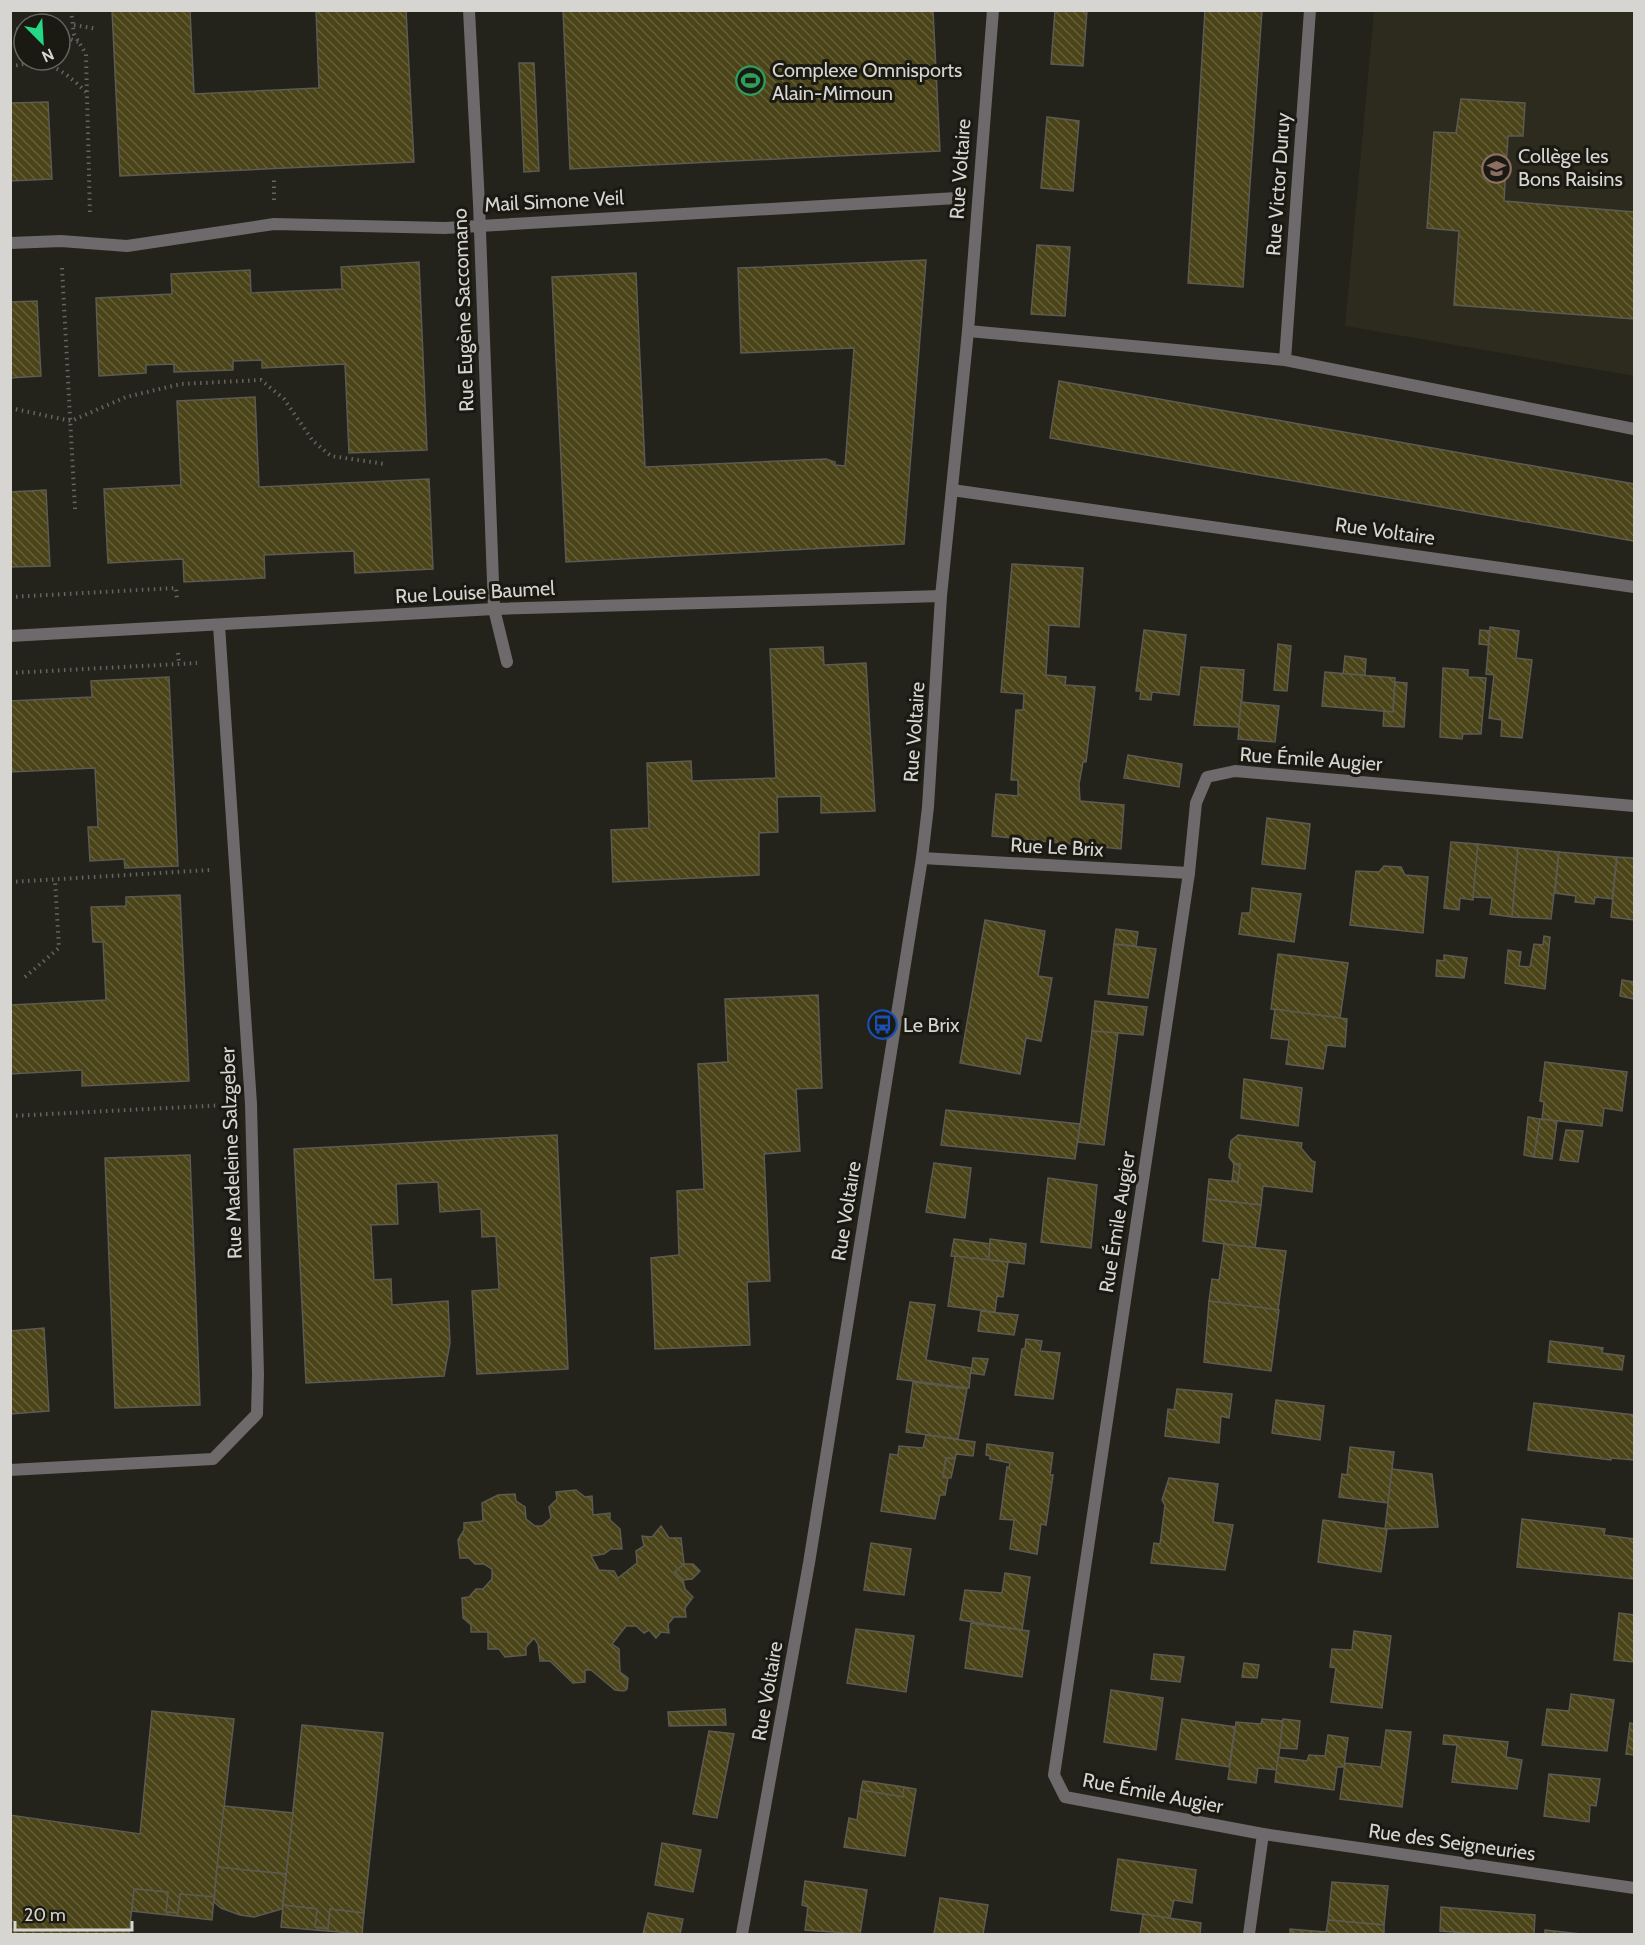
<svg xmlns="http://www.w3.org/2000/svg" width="1645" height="1945" font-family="Cabin,sans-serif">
  <defs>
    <pattern id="building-back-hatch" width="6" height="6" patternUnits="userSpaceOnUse" patternTransform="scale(1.5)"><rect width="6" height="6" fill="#4b4418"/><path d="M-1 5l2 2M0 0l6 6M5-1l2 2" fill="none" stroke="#645e39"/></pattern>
  </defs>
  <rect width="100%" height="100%" fill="#23221b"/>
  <polygon fill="#2d2a1e" points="1374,11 1634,11 1634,376 1345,326"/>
  <g fill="url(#building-back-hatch)" stroke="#5c5a52" stroke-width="1.5">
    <polygon points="112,10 190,10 194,94 319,88 316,10 406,10 414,162 120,176"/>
    <polygon points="563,10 933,10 940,151 570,169"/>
    <polygon points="1055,10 1087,10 1083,66 1051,64"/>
    <polygon points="1205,10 1262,10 1243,287 1188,283"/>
    <polygon points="519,63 534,63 539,171 524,172"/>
    <polygon points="1461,99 1525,103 1523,136 1508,136 1504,201 1634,212 1634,319 1454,305 1459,231 1427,228 1434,132 1456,133"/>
    <polygon points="48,102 52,179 10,181 10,103"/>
    <polygon points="1047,117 1079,121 1073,191 1041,188"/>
    <polygon points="1037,245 1070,247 1065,316 1031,314"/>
    <polygon points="926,260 904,544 566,562 552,277 636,273 645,467 826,459 835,462 835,465 845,466 854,348 741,353 738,268"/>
    <polygon points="419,262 427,450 349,453 345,364 262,368 262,360 233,361 233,370 174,372 174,364 146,365 146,373 99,376 96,298 172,294 171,274 250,270 251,293 342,289 341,267"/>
    <polygon points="37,301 41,376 10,378 10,302"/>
    <polygon points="1059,381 1634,484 1634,541 1050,438"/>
    <polygon points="255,397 259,487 429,479 433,569 355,573 354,551 264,555 265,578 184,582 183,559 108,563 104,489 181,485 177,401"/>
    <polygon points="46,490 50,566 10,567 10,492"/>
    <polygon points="1012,564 1083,568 1079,627 1049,625 1046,675 1066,677 1065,685 1095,687 1086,762 1083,762 1079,784 1080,801 1124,805 1121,849 992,836 996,794 1018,796 1018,780 1011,780 1016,710 1023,710 1024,694 1001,692"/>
    <polygon points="1490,627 1519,631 1516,658 1532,660 1522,738 1501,736 1502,720 1489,718 1494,675 1486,674"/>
    <polygon points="1144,630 1186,635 1179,695 1152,692 1151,700 1140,699 1141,691 1136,691"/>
    <polygon points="1480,630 1490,631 1488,645 1479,644"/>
    <polygon points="1278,644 1291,646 1287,691 1274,690"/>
    <polygon points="823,647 824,665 866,663 875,811 821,813 821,796 777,797 778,832 759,833 759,875 613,882 611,830 649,828 647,763 691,761 692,781 776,778 770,649"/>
    <polygon points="1345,656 1366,659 1365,675 1343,674"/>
    <polygon points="1201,667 1244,670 1240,727 1194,725"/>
    <polygon points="1443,668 1468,670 1468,677 1486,678 1481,734 1463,734 1462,739 1440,737"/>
    <polygon points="1325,672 1395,678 1393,712 1322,706"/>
    <polygon points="169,677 178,866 125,868 124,859 90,861 88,827 98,827 95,768 10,772 10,701 92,697 91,681"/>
    <polygon points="1395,682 1407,683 1404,727 1383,726 1384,711 1393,712"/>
    <polygon points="1241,702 1279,706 1275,742 1238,739"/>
    <polygon points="1128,755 1182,764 1179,787 1124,778"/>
    <polygon points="1267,818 1310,824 1305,869 1262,864"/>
    <polygon points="1451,842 1478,844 1473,900 1460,898 1459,910 1444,908"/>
    <polygon points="1478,844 1518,848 1512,917 1490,914 1492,898 1473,897"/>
    <polygon points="1518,848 1559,852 1551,919 1512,917"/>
    <polygon points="1559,852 1617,857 1612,899 1595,897 1594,904 1575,902 1576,896 1555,893"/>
    <polygon points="1617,857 1634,858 1634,920 1611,917"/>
    <polygon points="1384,866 1401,867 1405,875 1428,877 1423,933 1350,925 1356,871 1379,872"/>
    <polygon points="1252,888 1301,894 1294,942 1239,934 1242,913 1250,913"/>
    <polygon points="180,895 189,1081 82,1086 82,1070 10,1074 10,983 11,1005 106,1000 103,942 93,942 91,907 126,906 126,897"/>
    <polygon points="985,920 1045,931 1038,976 1052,978 1041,1041 1026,1038 1020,1074 960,1063"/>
    <polygon points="1116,929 1138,932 1136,946 1114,944"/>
    <polygon points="1544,936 1550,937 1545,989 1505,983 1508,950 1521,952 1519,966 1530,967 1534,944 1543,945"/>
    <polygon points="1114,944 1156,949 1148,998 1108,994"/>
    <polygon points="1278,954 1348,963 1340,1018 1271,1009"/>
    <polygon points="1444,955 1467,958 1464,978 1436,976 1437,960 1444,961"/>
    <polygon points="1622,980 1634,982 1634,999 1620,996"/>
    <polygon points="818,995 822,1088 796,1089 800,1151 764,1154 770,1281 747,1282 750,1345 655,1349 651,1258 679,1255 677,1191 704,1189 698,1064 728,1062 725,999"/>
    <polygon points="1095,1001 1147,1007 1143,1035 1092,1031"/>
    <polygon points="1275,1009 1347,1019 1345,1047 1327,1045 1323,1069 1286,1064 1289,1040 1271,1038"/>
    <polygon points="1092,1031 1118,1033 1104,1145 1078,1142"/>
    <polygon points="1545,1062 1627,1072 1622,1111 1604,1108 1602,1126 1542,1119 1544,1102 1540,1101"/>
    <polygon points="1244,1079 1302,1088 1298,1126 1241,1118"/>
    <polygon points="946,1110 1080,1124 1075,1159 941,1145"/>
    <polygon points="1528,1117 1540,1119 1534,1157 1524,1155"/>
    <polygon points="1540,1119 1557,1121 1552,1159 1534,1157"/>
    <polygon points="1566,1130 1583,1131 1578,1162 1560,1160"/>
    <polygon points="557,1135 568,1369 477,1374 472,1291 499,1289 496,1236 482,1237 481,1209 440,1212 438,1182 396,1184 398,1224 371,1225 374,1280 391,1279 392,1305 448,1301 450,1343 444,1376 306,1383 294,1149"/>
    <polygon points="1238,1135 1302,1143 1301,1148 1312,1161 1315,1162 1312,1192 1263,1186 1261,1205 1207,1199 1209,1179 1238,1182 1240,1164 1234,1164 1229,1157 1231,1141"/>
    <polygon points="190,1155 200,1405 115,1408 105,1158"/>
    <polygon points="934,1163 971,1168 965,1218 926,1212"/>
    <polygon points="1234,1164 1240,1164 1238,1182 1232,1181"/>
    <polygon points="1048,1178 1097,1185 1091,1248 1041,1242"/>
    <polygon points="1207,1199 1261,1205 1255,1248 1203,1241"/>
    <polygon points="954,1239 990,1244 989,1260 951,1256"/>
    <polygon points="990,1239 1026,1244 1024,1264 989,1260"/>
    <polygon points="1224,1244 1286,1251 1278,1310 1209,1301 1212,1279 1219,1280"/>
    <polygon points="955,1256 1008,1262 1003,1297 997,1296 995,1312 948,1306"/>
    <polygon points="1209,1301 1279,1310 1271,1371 1204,1362"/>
    <polygon points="910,1302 935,1305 926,1360 971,1368 969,1388 897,1379"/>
    <polygon points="981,1311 1018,1315 1014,1335 978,1331"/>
    <polygon points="44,1328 49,1411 10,1414 10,1331"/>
    <polygon points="1026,1339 1042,1341 1040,1351 1060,1353 1053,1399 1015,1395 1022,1349 1025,1348"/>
    <polygon points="1550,1341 1603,1348 1602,1353 1624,1356 1622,1370 1548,1362"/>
    <polygon points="973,1358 988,1359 984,1375 971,1373"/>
    <polygon points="913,1382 967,1389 958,1439 906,1432"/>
    <polygon points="1177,1389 1232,1394 1229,1418 1221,1416 1219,1443 1165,1436 1168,1409 1174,1410"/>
    <polygon points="1276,1400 1324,1406 1320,1440 1272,1433"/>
    <polygon points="1534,1403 1634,1415 1634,1460 1611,1458 1611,1460 1528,1450"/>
    <polygon points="926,1435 975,1442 973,1456 956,1454 955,1459 946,1458 943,1477 948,1478 945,1495 940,1495 935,1519 881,1511 890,1454 898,1455 899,1446 923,1448"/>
    <polygon points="987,1444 1053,1453 1050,1475 1053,1475 1046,1525 1041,1524 1037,1554 1010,1549 1014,1520 1000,1519 1007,1467 1009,1468 1010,1463 990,1459 990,1456 986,1455"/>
    <polygon points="1350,1447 1394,1452 1388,1503 1339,1497 1342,1474 1347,1475"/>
    <polygon points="946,1458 955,1459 951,1478 943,1477"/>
    <polygon points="1392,1469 1432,1474 1438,1527 1385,1529"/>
    <polygon points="1169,1478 1218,1484 1213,1522 1233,1525 1225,1570 1151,1563 1154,1543 1160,1544 1165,1505 1162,1500"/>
    <polygon points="576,1490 585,1497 592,1496 593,1515 610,1513 610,1520 620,1529 622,1549 611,1549 604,1554 591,1556 599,1570 614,1571 618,1578 637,1563 636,1551 644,1546 642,1536 652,1537 661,1526 669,1538 681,1538 684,1564 675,1572 683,1580 685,1589 693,1597 685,1608 686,1617 674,1617 668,1624 669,1633 661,1632 656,1638 649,1630 644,1633 636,1626 626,1626 612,1644 619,1649 620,1672 628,1678 627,1689 624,1691 615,1690 591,1670 585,1670 585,1682 573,1683 550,1661 540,1661 538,1644 534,1638 526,1647 526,1655 505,1657 499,1649 488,1649 488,1632 471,1632 471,1625 463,1618 462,1598 469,1597 476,1589 483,1589 492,1579 492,1569 484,1564 475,1564 469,1558 460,1558 458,1540 464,1530 464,1523 483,1521 482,1503 498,1495 515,1494 516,1501 525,1507 526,1519 535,1526 542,1526 551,1518 549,1507 557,1499 556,1492"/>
    <polygon points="1522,1519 1605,1529 1604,1535 1634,1539 1634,1579 1517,1567"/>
    <polygon points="1323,1520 1387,1529 1381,1572 1318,1562"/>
    <polygon points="871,1543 911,1549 904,1595 864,1590"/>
    <polygon points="684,1564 693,1564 700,1571 692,1579 683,1580 675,1572"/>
    <polygon points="1005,1573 1030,1577 1022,1630 960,1620 965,1590 1002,1593"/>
    <polygon points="1619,1613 1634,1615 1634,1662 1614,1660"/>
    <polygon points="971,1623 1029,1631 1022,1677 965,1668"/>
    <polygon points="856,1629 914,1636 906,1692 847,1683"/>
    <polygon points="1354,1631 1391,1636 1382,1708 1331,1702 1336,1668 1330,1667 1332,1649 1352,1650"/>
    <polygon points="1154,1654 1184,1657 1180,1682 1151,1679"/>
    <polygon points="1244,1663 1259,1665 1257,1678 1242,1677"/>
    <polygon points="1111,1690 1163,1698 1156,1750 1104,1742"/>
    <polygon points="1571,1694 1614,1700 1607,1751 1542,1745 1547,1709 1569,1711"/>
    <polygon points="725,1709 726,1725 669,1726 668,1712"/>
    <polygon points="152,1711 234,1719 214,1897 180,1894 178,1913 166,1912 168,1892 134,1889 129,1934 10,1934 10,1815 140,1834"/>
    <polygon points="1182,1719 1235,1727 1229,1767 1176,1759"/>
    <polygon points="1262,1719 1283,1721 1277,1770 1258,1768 1256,1783 1228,1779 1236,1722 1261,1724"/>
    <polygon points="1283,1719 1300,1721 1297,1749 1280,1748"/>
    <polygon points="1630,1723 1634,1724 1634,1755 1626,1754"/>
    <polygon points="302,1725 383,1733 364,1913 330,1909 328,1929 315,1927 317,1909 283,1905"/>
    <polygon points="1386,1730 1411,1732 1402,1807 1340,1799 1345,1763 1381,1767"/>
    <polygon points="709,1731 734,1734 717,1818 693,1814"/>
    <polygon points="1328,1735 1348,1738 1344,1767 1337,1767 1334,1790 1275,1782 1278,1757 1307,1761 1309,1755 1325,1756"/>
    <polygon points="1444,1735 1508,1742 1506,1757 1522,1760 1517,1789 1452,1782 1457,1745 1443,1744"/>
    <polygon points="1549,1774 1600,1779 1596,1806 1590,1805 1589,1822 1544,1816"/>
    <polygon points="863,1781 904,1787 903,1797 861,1790"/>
    <polygon points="904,1787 916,1789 905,1856 844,1847 849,1818 857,1820 861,1790 903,1797"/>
    <polygon points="224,1806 293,1813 286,1874 217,1867"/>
    <polygon points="662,1843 701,1850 693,1892 655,1885"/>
    <polygon points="1118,1859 1196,1870 1192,1903 1174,1900 1170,1918 1111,1910"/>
    <polygon points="217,1867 286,1874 282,1909 254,1917 240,1915 221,1908 214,1902"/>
    <polygon points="805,1881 867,1890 860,1934 805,1930 808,1907 802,1905"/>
    <polygon points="1332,1882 1388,1886 1384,1925 1328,1920"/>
    <polygon points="134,1889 168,1892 166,1912 178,1913 180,1894 214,1897 212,1920 132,1911"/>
    <polygon points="940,1898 988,1905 983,1934 934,1934"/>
    <polygon points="283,1905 317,1909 315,1927 328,1929 330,1909 364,1913 362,1934 281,1927"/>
    <polygon points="1441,1907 1535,1915 1534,1934 1479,1934 1440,1931"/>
    <polygon points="648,1913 683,1919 680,1934 643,1934"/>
    <polygon points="1143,1914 1201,1923 1200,1934 1140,1934"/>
    <polygon points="1328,1920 1384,1925 1384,1934 1290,1934 1290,1929 1326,1932"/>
    <polygon points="1545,1930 1581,1934 1545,1934"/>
  </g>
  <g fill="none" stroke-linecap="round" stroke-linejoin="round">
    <g stroke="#65645e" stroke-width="4" stroke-dasharray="1.5 4.5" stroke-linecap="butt">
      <polyline points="71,10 74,34 86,54 90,216"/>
      <polyline points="74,25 97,29"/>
      <polyline points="10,29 24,30"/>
      <polyline points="60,35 78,42"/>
      <path d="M10 67C46 57 61 68 86 92"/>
      <polyline points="274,200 274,177"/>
      <polyline points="62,268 75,509"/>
      <polyline points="10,408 71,421 126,397 181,384 261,380 284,399 313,441 331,456 385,464"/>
      <polyline points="10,597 176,588 177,600"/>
      <polyline points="178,653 179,664"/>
      <polyline points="10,673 197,663"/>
      <polyline points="10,882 210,870"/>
      <polyline points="25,977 59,948 55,880"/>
      <polyline points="10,1116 226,1105"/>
    </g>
    <g stroke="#6e696a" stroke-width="12">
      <polyline points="968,331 1285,360 1634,429"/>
      <polyline points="1285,360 1310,10"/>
      <polyline points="952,490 1634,587"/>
      <polyline points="494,609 507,662"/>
    </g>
    <g stroke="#6e696a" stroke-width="12">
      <polyline points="469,10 479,204 494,609"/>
      <polyline points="10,243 61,241 127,246 274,224 445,228 957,198"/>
      <polyline points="10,636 494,609 941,596"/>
      <polyline points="922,858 1189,873"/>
      <polyline points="10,1470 213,1459 257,1414 258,1374 251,1104 219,625"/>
      <polyline points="1263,1834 1634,1888"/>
      <polyline points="742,1934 809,1563 922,858 928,807 941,596 968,331 993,10"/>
      <polyline points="1249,1934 1263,1834 1065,1797 1054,1775 1189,873 1196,803 1207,777 1235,771 1634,806"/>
    </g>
  </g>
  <defs>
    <symbol id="stadium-ring" viewBox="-11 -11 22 22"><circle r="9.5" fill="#1a1912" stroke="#2e9e5b" stroke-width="1.5"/><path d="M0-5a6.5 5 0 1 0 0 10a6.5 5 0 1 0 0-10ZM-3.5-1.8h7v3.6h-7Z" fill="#2e9e5b"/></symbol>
    <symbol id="school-ring" viewBox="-11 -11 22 22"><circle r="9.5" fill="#1a1912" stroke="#8d6e63" stroke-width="1.5"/><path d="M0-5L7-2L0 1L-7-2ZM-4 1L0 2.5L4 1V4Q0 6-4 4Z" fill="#8d6e63"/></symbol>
    <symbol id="bus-ring" viewBox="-11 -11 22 22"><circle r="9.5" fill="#1a1912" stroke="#1a4fb4" stroke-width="1.5"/><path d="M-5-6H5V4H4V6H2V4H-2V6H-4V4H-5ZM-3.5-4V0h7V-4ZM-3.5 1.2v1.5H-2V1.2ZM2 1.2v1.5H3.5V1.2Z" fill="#1a4fb4"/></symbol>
  </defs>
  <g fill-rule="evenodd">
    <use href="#stadium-ring" x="734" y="64" width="33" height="33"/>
    <use href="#school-ring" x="1480" y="152" width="33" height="33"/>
    <use href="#bus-ring" x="866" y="1008" width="33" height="33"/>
  </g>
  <g text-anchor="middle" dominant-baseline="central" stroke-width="6" stroke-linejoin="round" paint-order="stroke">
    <g font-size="20" fill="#d6d5d1" stroke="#1a1912" text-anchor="start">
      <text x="772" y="70">Complexe Omnisports<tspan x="772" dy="23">Alain-Mimoun</tspan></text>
      <text x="1518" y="156">Collège les<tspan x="1518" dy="23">Bons Raisins</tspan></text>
      <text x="903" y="1025">Le Brix</text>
    </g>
    <g font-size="20" fill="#d6d5d1" stroke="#1a1912">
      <text transform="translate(960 169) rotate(-86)">Rue Voltaire</text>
      <text transform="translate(1278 184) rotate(-86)">Rue Victor Duruy</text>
      <text transform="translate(554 201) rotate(-3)">Mail Simone Veil</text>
      <text transform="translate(463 310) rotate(-92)">Rue Eugène Saccomano</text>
      <text transform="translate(1385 531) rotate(8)">Rue Voltaire</text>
      <text transform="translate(475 592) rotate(-3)">Rue Louise Baumel</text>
      <text transform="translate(914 732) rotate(-86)">Rue Voltaire</text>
      <text transform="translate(1311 759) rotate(4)">Rue Émile Augier</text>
      <text transform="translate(1057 847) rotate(3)">Rue Le Brix</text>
      <text transform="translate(231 1153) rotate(-92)">Rue Madeleine Salzgeber</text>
      <text transform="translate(846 1211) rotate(-81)">Rue Voltaire</text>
      <text transform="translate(1117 1222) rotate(-81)">Rue Émile Augier</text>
      <text transform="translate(767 1691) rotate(-80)">Rue Voltaire</text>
      <text transform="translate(1153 1793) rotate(11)">Rue Émile Augier</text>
      <text transform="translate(1452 1842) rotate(8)">Rue des Seigneuries</text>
    </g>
  </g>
  <rect width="1645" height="1945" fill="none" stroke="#d6d5d1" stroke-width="24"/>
  <g transform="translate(42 42) rotate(156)"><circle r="28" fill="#1a1912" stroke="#65645e" stroke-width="1.5"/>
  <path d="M0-4.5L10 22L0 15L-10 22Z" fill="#25d886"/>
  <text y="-9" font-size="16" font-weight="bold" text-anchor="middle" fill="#d6d5d1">N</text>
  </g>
  <path d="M15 1921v9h117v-9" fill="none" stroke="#d6d5d1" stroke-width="3"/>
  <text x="24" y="1921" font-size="18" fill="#d6d5d1" stroke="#1a1912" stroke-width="4.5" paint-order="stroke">20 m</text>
</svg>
